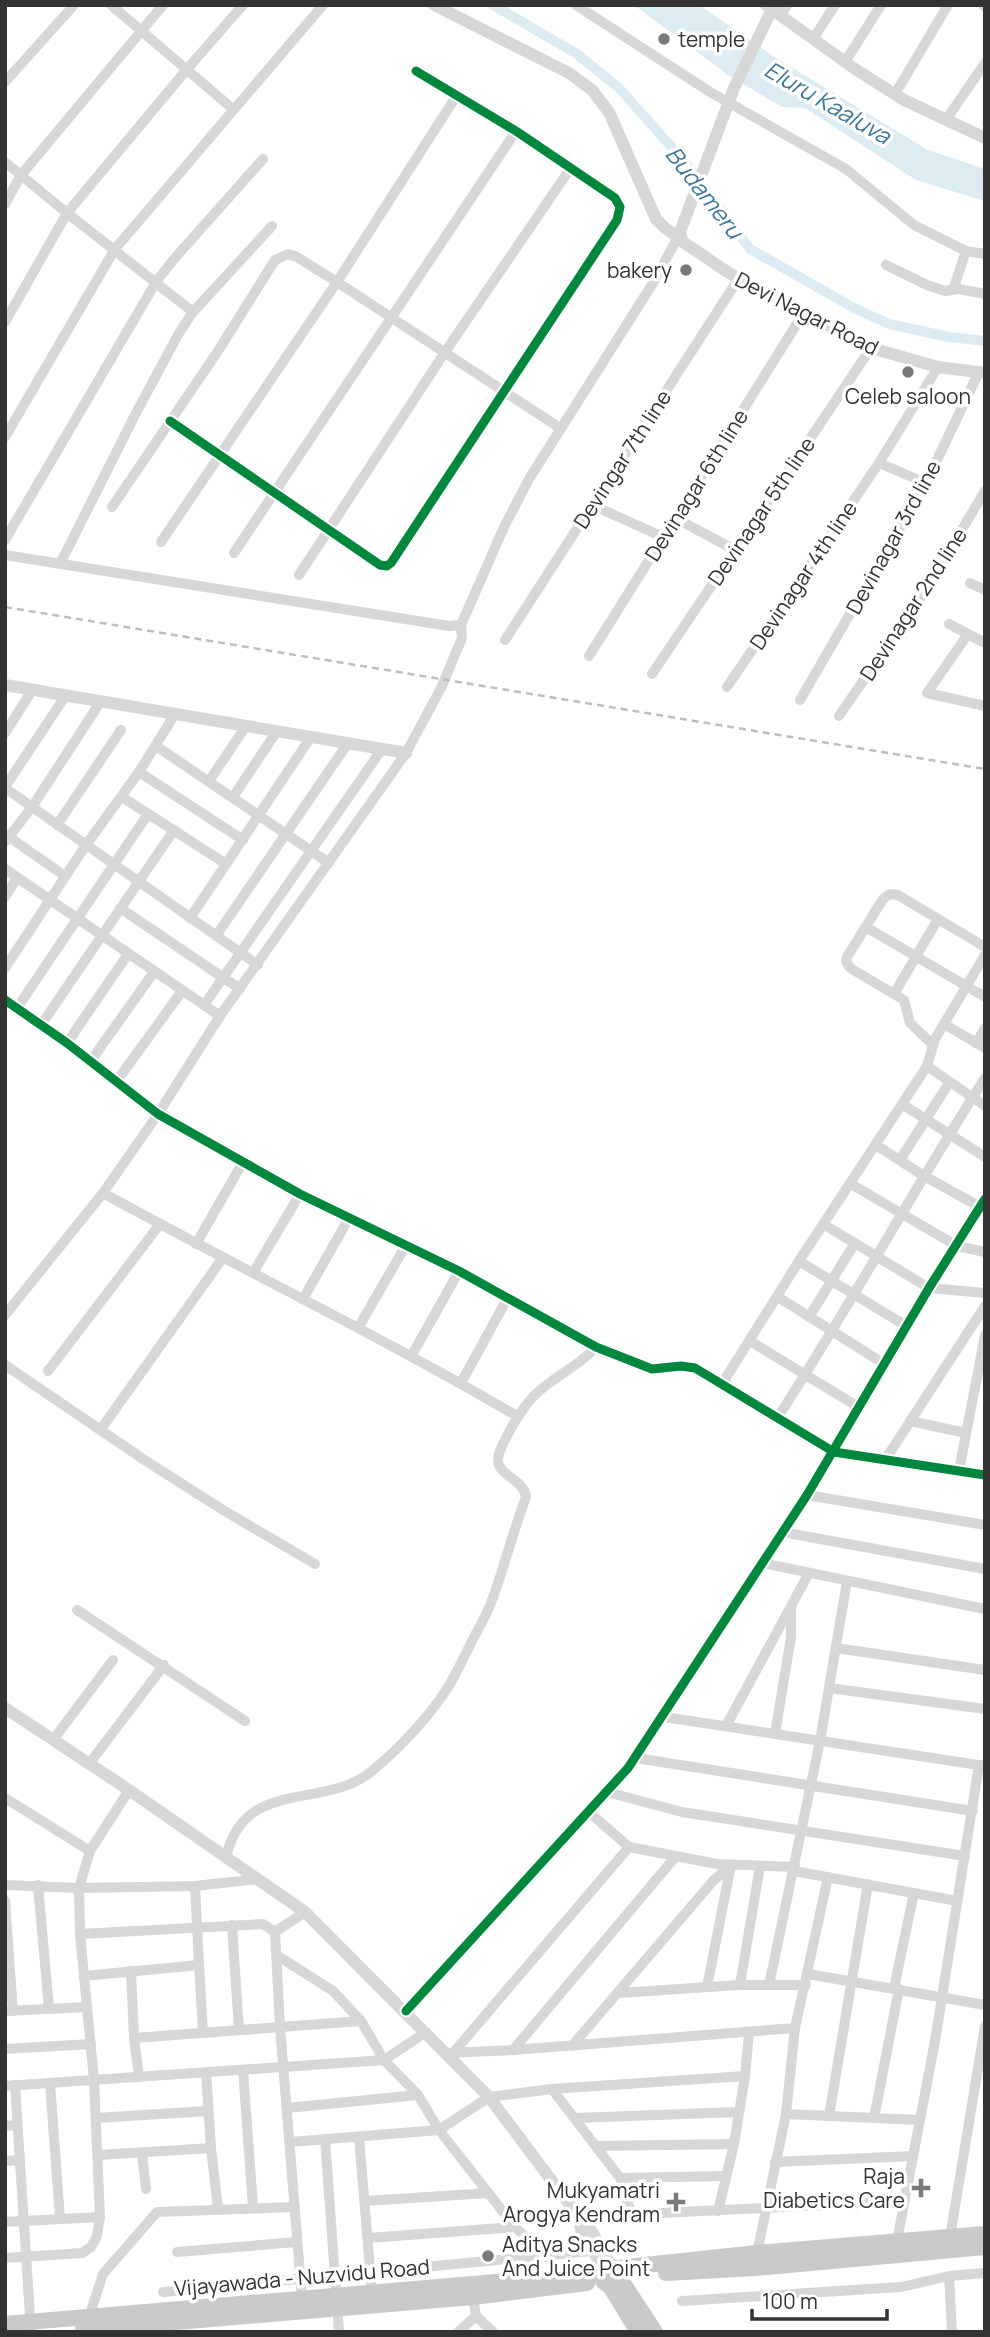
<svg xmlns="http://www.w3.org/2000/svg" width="990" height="2337" font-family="Manrope,sans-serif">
  <rect width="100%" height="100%" fill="#fff"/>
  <polygon fill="#ddebf3" points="634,5 699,5 776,58 928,150 985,169 985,201 916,180 805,108 782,107 728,75"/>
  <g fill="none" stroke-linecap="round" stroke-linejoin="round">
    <polyline stroke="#ddebf3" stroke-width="10" points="493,5 577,54 619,88 684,161 750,249 854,308 889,324 949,337 985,341"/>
    <g stroke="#d7d7d7" stroke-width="10">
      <polyline points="111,5 233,109"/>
      <polyline points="576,5 710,92 846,169 914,225 966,251 985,254"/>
      <polyline points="983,5 985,7"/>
      <polyline points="781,16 787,5"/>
      <polyline points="813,39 835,5"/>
      <polyline points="845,62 881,5"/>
      <polyline points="5,82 74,5"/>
      <polyline points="895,94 948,5"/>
      <polyline points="946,120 985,63"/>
      <polyline points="5,162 67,213 188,68 243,5"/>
      <polyline points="5,204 21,175 163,5"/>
      <polyline points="886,265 927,285 945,291 959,289 985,294"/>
      <polyline points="953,290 966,251"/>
      <polyline points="5,322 67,213 193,312"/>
      <polyline points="170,421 380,565 387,566 391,563 617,220 620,207 615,198 516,131 416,71"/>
      <polyline points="5,437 115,249 323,5"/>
      <polyline points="926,483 879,463 938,367"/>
      <polyline points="592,505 663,537"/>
      <polyline points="112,507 218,351 275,260 288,254 297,257 337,282 560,428"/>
      <polyline points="675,518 735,550"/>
      <polyline points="5,540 156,282 174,259 263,159"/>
      <polyline points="161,542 337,282 457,95"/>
      <polyline points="234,553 516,131"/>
      <polyline points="5,555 449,626 461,625 504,527 529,479 653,283 678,237"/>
      <polyline points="60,564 135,415 179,333 193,312 272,226"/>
      <polyline points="299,575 445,352 570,169"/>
      <polyline points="970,583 985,590"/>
      <polyline points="949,624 985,643"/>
      <polyline points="968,634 927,693 985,706"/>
      <polyline points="505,640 739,278"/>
      <polyline points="589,656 803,314"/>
      <polyline points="652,674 871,348"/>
      <polyline points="727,687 879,463"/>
      <polyline points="800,700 926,483 979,372"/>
      <polyline points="839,716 927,588 985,491"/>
      <polyline points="5,733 33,689"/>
      <polyline points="156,746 329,863"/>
      <polyline points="139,772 243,840"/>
      <polyline points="209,781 246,726"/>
      <polyline points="5,787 66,695"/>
      <polyline points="5,788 258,965"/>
      <polyline points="122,797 226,864"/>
      <polyline points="233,797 277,731"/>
      <polyline points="57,825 121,730"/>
      <polyline points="9,837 65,876"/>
      <polyline points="5,842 32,807 101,701"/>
      <polyline points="5,869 220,1016"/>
      <polyline points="5,897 17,878"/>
      <polyline points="120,908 240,989"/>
      <polyline points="190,918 311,737"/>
      <polyline points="866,927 985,997"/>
      <polyline points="216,936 348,743"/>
      <polyline points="5,968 86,845 139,772 175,714"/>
      <polyline points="894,994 938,919"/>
      <polyline points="204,1005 382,749"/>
      <polyline points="17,1008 148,814"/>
      <polyline points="944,1024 985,1048"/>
      <polyline points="41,1025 174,830"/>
      <polyline points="67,1043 128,954"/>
      <polyline points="976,1043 985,1028"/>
      <polyline points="933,1045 910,1023 904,1000 850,968 846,961 847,957 883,899 890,894 898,895 985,947"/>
      <polyline points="90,1062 154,972"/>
      <polyline points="927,1066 985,1106"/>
      <polyline points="116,1082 182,991"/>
      <polyline points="902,1104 985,1157"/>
      <polyline points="876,1145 924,1176 984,1209"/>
      <polyline points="900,1160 949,1083"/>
      <polyline points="851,1184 957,1246 985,1252"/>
      <path d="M103 1193C241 1269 382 1337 517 1416"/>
      <polyline points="823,1224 929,1288 985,1293"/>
      <polyline points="196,1244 243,1162"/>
      <polyline points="799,1261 908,1327"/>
      <polyline points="253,1273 300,1194"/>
      <polyline points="778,1297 886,1365"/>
      <polyline points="303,1299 349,1218"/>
      <polyline points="5,1315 103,1193 158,1114 220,1016 406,753 441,688 462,638 461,625"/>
      <polyline points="809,1317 855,1243"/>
      <polyline points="358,1328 406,1245"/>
      <polyline points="750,1341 860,1408"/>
      <polyline points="412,1355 459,1271"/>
      <polyline points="5,1365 146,1461 223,1510 315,1564"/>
      <polyline points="48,1371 160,1224"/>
      <polyline points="461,1383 507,1299"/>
      <polyline points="722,1384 799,1261 927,1066 935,1039 985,955"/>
      <path d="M778 1417C850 1306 913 1190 985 1078"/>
      <polyline points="910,1421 966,1433"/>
      <polyline points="101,1429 222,1259"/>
      <polyline points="885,1460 985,1306"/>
      <polyline points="959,1471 985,1335"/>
      <polyline points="807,1495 985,1525"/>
      <polyline points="782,1532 985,1569"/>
      <polyline points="762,1563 985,1609"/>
      <polyline points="77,1610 245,1721"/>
      <polyline points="836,1648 985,1670"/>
      <polyline points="829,1688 985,1709"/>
      <polyline points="664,1717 985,1766"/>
      <polyline points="726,1726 809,1573"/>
      <polyline points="775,1734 791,1637 791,1606"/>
      <polyline points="53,1740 113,1660"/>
      <polyline points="636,1758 973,1811"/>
      <polyline points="89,1764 164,1665"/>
      <polyline points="607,1792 682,1812 965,1856"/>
      <polyline points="5,1798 90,1851"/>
      <polyline points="629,1847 717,1864 795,1867"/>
      <path d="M226 1857C245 1776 324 1811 372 1771 400 1748 431 1715 450 1684 458 1670 465 1655 472 1641 478 1629 486 1616 491 1603 504 1568 513 1532 526 1497 524 1479 498 1476 498 1460 498 1451 504 1442 508 1434 515 1421 522 1409 532 1398 550 1378 577 1368 596 1347"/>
      <polyline points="794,1871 957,1901"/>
      <polyline points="5,1885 79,1888 195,1886 259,1879"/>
      <polyline points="38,1885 49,2009"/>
      <polyline points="5,1901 13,2011"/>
      <polyline points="232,1925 239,2030"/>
      <polyline points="275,1932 305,1912"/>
      <polyline points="80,1934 263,1924 275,1932 280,2027 302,2298"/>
      <polyline points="278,1956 333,1991 361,2021"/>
      <polyline points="199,1965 203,2033"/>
      <polyline points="131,1971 134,2038 139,2077"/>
      <polyline points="808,1974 985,2005"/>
      <polyline points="84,1976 199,1965 195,1886"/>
      <polyline points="740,1985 760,1866"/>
      <polyline points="769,1985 820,1741 847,1581"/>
      <polyline points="707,1987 731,1865"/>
      <polyline points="894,1988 914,1893"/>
      <polyline points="618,1993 740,1985 806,1985"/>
      <polyline points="5,2011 87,2007"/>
      <polyline points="134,2038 361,2021 384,2060 418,2095 439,2130 515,2227 546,2257"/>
      <polyline points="572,2046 713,1881 731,1865"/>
      <polyline points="5,2049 91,2044"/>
      <polyline points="513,2050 676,1856"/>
      <polyline points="445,2053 513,2050 795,2028 828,1877"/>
      <polyline points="453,2053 629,1847 589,1812"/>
      <polyline points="243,2070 253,2207"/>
      <polyline points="206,2072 211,2148 218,2209"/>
      <polyline points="50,2083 60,2219"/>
      <polyline points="15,2085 31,2332"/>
      <polyline points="5,2086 384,2060 426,2032"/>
      <polyline points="552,2089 620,2178 632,2215"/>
      <polyline points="287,2108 418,2095"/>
      <polyline points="786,2114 795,2028"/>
      <polyline points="829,2116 868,1884"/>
      <polyline points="96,2118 208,2111"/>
      <polyline points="575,2118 739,2112"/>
      <polyline points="874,2118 899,1989"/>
      <polyline points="5,2126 17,2125"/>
      <polyline points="359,2137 372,2293"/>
      <polyline points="325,2139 339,2332"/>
      <polyline points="290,2142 439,2130 489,2097 552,2089 745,2076"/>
      <polyline points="734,2144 745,2076 749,2033"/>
      <polyline points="597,2146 734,2144 718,2211"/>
      <polyline points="142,2153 146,2189"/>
      <polyline points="98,2155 211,2148"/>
      <polyline points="5,2161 19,2160"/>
      <polyline points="775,2162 913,2156"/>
      <polyline points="620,2178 726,2176"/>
      <polyline points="365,2201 488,2193"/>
      <polyline points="579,2217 904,2201"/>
      <polyline points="5,2222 100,2217"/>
      <polyline points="950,2237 985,2026"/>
      <polyline points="368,2238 515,2227"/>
      <polyline points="897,2241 935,2041 979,1765"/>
      <polyline points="177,2252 297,2242"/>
      <polyline points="757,2253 786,2114 919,2120"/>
      <polyline points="5,2258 82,2253 91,2247 97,2236 100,2217 94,2080 80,1934 79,1888 90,1851 129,1790"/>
      <polyline points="949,2276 952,2332"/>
      <polyline points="163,2292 591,2251"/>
      <polyline points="473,2297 476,2316 493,2332"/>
      <polyline points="682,2301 901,2287 949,2276 985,2273"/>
      <polyline points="88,2320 103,2274 157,2212 295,2207"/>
      <polyline points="458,2332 476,2316"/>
    </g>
    <g stroke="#d7d7d7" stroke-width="12">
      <polyline points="434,5 569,73 592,90 609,112 656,219 666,229 680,238"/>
      <polyline points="766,5 855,69 904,100 985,138"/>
      <polyline points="734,88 680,232 683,242 729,273 871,348 938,367 985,373"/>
      <polyline points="5,685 406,753"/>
      <polyline points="5,1000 67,1043 158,1114 300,1194 459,1271 596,1347 652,1369 681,1366 695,1368 834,1452 985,1475"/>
      <polyline points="5,1708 129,1790 305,1912 489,2097 579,2217 591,2230 612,2267"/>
      <polyline points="406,2011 628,1768 807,1495 929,1288 985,1199"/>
      <polyline points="579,2218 582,2234 605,2270"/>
    </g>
    <g stroke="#cacaca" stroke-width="16">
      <polyline points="617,2268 757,2253 985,2234"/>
      <polyline points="666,2273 756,2268 985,2247"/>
      <path d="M621 2280C616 2287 609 2287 603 2281 601 2273 604 2268 612 2267L620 2271 621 2280 655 2332"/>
      <polyline points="610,2286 638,2332"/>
      <polyline points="5,2324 602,2273"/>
      <polyline points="83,2328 189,2321 473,2297 587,2283"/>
    </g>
    <polyline stroke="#bebebe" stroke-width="2.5" stroke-dasharray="7 5" stroke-linecap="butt" points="5,607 985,769"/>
    <polyline stroke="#d7d7d7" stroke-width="12" points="734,88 774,5"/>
    <defs>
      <g id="cycleway">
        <polyline points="170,421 380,565 387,566 391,563 617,220 620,207 615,198 516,131 416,71"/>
        <polyline points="5,1000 67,1043 158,1114 300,1194 459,1271 596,1347 652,1369 681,1366 695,1368 834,1452 985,1475"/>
        <polyline points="406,2011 628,1768 807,1495 929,1288 985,1199"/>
      </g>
    </defs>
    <use href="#cycleway" stroke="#fff" stroke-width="13"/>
    <use href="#cycleway" stroke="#00873e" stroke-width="9"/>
  </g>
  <g fill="#7a7a7a" stroke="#fff" stroke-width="2.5">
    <circle cx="664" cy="39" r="7"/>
    <circle cx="686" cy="270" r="7"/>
    <circle cx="908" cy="372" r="7"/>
    <path d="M917.5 2177.5h7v7h7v7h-7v7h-7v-7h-7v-7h7z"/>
    <path d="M672.5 2191.5h7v7h7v7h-7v7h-7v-7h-7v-7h7z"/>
    <circle cx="488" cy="2256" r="7"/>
  </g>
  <g text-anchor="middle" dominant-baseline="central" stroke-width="7" stroke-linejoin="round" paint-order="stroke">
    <g font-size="21" fill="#333" stroke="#fff" text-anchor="end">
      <text x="678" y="39" text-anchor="start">temple</text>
      <text x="672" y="270">bakery</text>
      <text x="908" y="396" text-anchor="middle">Celeb saloon</text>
      <text x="905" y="2176">Raja<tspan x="905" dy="24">Diabetics Care</tspan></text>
      <text x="660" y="2190">Mukyamatri<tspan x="660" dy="24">Arogya Kendram</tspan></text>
      <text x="502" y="2244" text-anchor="start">Aditya Snacks<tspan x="502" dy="24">And Juice Point</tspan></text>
    </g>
    <g font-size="21" fill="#333" stroke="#fff">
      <text transform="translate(807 313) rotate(27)">Devi Nagar Road</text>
      <text transform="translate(622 459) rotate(-57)">Devingar 7th line</text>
      <text transform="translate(696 485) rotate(-58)">Devinagar 6th line</text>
      <text transform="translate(761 511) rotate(-56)">Devinagar 5th line</text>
      <text transform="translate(893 537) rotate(-61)">Devinagar 3rd line</text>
      <text transform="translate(803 575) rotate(-56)">Devinagar 4th line</text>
      <text transform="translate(913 604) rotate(-57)">Devinagar 2nd line</text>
      <text transform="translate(302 2277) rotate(-5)">Vijayawada - Nuzvidu Road</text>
    </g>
    <g font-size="23" font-style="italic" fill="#3f7597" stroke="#fff">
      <text transform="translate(828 102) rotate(30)">Eluru Kaaluva</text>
      <text transform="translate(705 192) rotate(52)">Budameru</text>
    </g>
  </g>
  <rect width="990" height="2337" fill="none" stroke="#333333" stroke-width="14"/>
  <path d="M752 2309v10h135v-10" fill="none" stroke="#333333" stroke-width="3.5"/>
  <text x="762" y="2309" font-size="21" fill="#333333" stroke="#ffffff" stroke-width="5" paint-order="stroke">100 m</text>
</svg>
